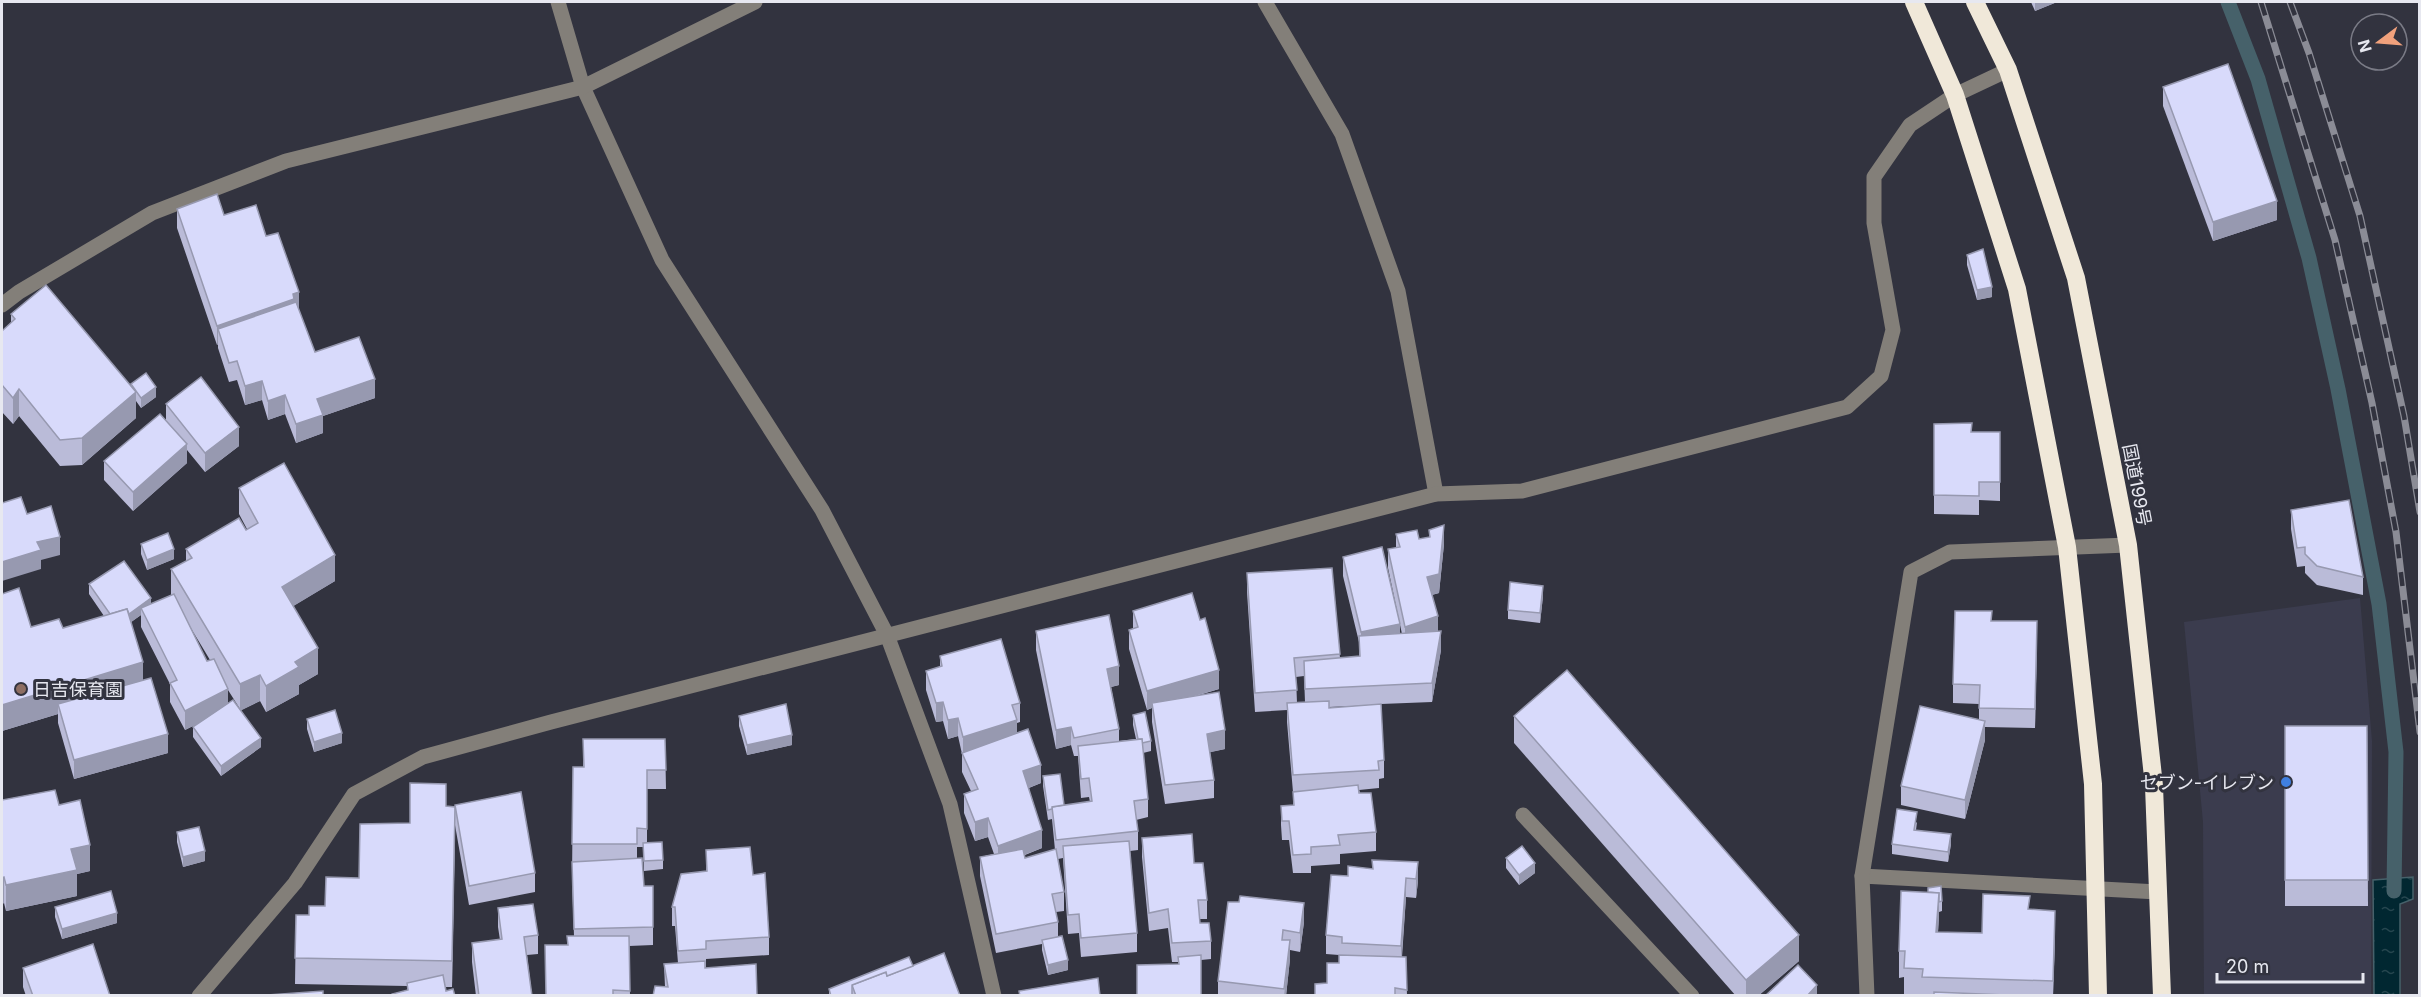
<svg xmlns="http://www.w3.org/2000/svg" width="2421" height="997" font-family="Inter,'Noto Sans JP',sans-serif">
  <defs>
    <pattern id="water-ripples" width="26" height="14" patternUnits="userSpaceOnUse" patternTransform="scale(1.5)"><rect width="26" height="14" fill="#012731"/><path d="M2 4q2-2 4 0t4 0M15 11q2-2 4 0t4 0" fill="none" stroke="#26464f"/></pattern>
  </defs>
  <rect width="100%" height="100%" fill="#32333f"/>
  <polygon fill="#3b3c4e" points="2360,598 2372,741 2371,995 2204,995 2203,822 2184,622"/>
  <polygon fill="url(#water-ripples)" stroke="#46616a" stroke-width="1.5" points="2413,877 2413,899 2400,904 2400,995 2374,995 2373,880"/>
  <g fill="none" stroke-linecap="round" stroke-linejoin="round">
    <polyline stroke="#46616a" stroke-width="15" points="2228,2 2258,79 2309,258 2338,389 2379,604 2396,752 2394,891"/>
    <g stroke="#837f79" stroke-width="15">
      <polyline points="558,2 583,87 662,260 822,510 887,635 950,804 994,996"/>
      <polyline points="1265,2 1342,134 1398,291 1436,494"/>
      <polyline points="2,305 19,292 152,213 286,161 583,87 755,2"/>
      <polyline points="1523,815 1692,996"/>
      <polyline points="1862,876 2158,892"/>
      <polyline points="199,996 295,883 354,794 423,757 551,722 1436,494 1522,491 1847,407 1881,376 1893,330 1874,223 1874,177 1910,125 1955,95 2008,70"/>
      <polyline points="1867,996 1862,876 1911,572 1950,552 2128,545"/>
    </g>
    <g stroke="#f0e8d9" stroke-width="18">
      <polyline points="1914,2 1955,95 2017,289 2067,547 2093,784 2098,996"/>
      <polyline points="1975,2 2008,70 2076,278 2128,545 2154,786 2162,996"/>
    </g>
    <defs>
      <g id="rail">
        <polyline points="2261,2 2335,240 2372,403 2396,532 2420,732"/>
        <polyline points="2290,2 2309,53 2360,216 2404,416 2420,512"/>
      </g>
    </defs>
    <use href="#rail" stroke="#8b8c96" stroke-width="7"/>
    <use href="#rail" stroke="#32333f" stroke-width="4.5" stroke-dasharray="14" stroke-linecap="butt"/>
  </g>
  <g fill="#babbd8" fill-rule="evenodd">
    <polygon points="2031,2 2057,2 2035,11"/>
    <polygon points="2163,87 2277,220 2213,241 2163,106"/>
    <polygon points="177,209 224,215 266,236 299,310 315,352 375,398 323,416 323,433 296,443 285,414 268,420 262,400 245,405 237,380 229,382 218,348 218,344 217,345 177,228"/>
    <polygon points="1967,255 1992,297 1977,300 1967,265"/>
    <polygon points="11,314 131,386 131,384 156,397 141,408 136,401 136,418 82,465 60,466 19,416 13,424 2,412 2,331 11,323"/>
    <polygon points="166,404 239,446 205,472 187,450 187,463 133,511 104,480 104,461 166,420"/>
    <polygon points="1934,424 1972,432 2000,432 2000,501 1979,500 1979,515 1934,514"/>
    <path d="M239 488 335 581 293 606 318 674 299 685V694L266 712 260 701 241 710 261 747 221 776 193 737V727L199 723 185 730 170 702V684L141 627V615L131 622 143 680 168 753 74 779 58 723V714L2 731V594L31 627 63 628 104 616 89 594V584L151 604 171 595V569L186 561V549L247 529 239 514ZM189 625 210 660 207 661ZM228 690 240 709 228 703Z"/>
    <polygon points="2291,510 2363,577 2363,595 2317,585 2305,573 2305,566 2297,567 2291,529"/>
    <path d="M1429 530 1444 544 1439 593 1432 595 1441 650 1432 702 1381 704 1384 760V778L1379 779V788L1359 790 1376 832V851L1340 854V864L1311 866V873H1293L1289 840H1282L1281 825V806L1293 805V792L1287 722V710L1255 712 1247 592V573L1332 568 1340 658 1359 656V642L1343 576V557L1400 634H1402L1388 568V549L1396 548V534L1419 539 1429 537ZM1304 676 1305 702 1297 703 1296 677ZM1377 705 1329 708V707Z"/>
    <polygon points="141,544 174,559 147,570 141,554"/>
    <polygon points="1543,596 1540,623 1508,619 1508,610"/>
    <polygon points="1133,611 1219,689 1196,696 1225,749 1210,752 1214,780 1214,798 1165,804 1152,722 1152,708 1147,710 1129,649 1129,630 1133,629"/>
    <polygon points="1992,621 2037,640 2035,728 1985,727 1985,740 1965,819 1901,805 1901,786 1979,719 1979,704 1953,703 1953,684"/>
    <polygon points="1036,631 1119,685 1111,687 1119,729 1119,741 1136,739 1133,725 1133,715 1151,741 1151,751 1143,753 1148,799 1148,817 1136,820 1138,831 1138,850 1130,851 1137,933 1137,952 1081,957 1079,933 1068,934 1063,858 1058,859 1064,892 1064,911 1056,912 1058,922 1058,937 1068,970 1048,975 1042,950 1042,944 996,953 980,876 980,857 994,854 988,837 975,841 964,813 964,794 971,791 962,772 962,754 958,736 948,739 943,721 936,722 926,690 926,671 940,667 940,656 1020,703 1020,722 1017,723 1017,733 1041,783 1029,788 1042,848 1025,855 1025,858 1055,850 1052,819 1048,820 1043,786 1043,776 1064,805 1090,802 1089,797 1081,798 1078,756 1074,756 1071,745 1056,749 1036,650"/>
    <polygon points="739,716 792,745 747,755 739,726"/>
    <polygon points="1514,716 1799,961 1758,996 1736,996 1514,743"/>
    <polygon points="307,719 342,743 314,752 307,729"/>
    <polygon points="2285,726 2367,726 2368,906 2285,906"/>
    <polygon points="583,739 665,739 666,789 647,789 647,843 663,860 663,869 644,871 643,847 637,847 637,858 644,886 653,886 653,945 629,946 630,996 546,996 567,945 567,936 574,936 572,881 573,767 583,767"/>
    <polygon points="2,800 59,805 90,871 77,874 77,896 6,911 4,903 2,904"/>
    <polygon points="446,806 455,807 535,873 535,892 469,905 455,825 452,987 446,987 446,991 455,996 407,991 407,986 295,984 296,915 309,915 325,906 359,878 410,823"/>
    <polygon points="1917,822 1916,830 1951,844 1948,862 1892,854 1892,844"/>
    <polygon points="177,832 205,861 183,867 177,842"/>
    <polygon points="1142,838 1194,863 1207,900 1207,919 1200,919 1200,923 1211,941 1211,959 1201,960 1178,965 1178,962 1172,962 1168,928 1149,931 1142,857"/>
    <polygon points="706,850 753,875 769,937 769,955 706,959 706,968 757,996 665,987 664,964 678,963 675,926 672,926 672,907 706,871"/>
    <polygon points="1506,858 1535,873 1519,885 1506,868"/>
    <polygon points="1418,862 1418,881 1416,898 1406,897 1402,957 1406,957 1407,996 1315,996 1327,983 1339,963 1339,955 1326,954 1326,935 1348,876"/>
    <polygon points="1928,888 1942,901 1942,911 1939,912 1938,932 1982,933 2030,909 2055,937 2053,996 1922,996 1904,994 1904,977 1899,978 1899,951 1928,892"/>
    <polygon points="1239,902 1304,922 1300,952 1290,950 1290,959 1286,996 1218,996 1218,981"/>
    <polygon points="55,907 117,923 62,939 55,917"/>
    <polygon points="498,908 538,935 538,954 527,955 532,996 476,996 472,962 472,943 500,940 498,927"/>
    <polygon points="913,966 960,996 829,996 829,989"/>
    <polygon points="23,968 110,996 26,996 23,987"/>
  </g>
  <g fill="#9799b0">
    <polygon points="2035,2 2057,2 2035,11"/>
    <polygon points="2277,201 2277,220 2213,241 2213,222"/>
    <polygon points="1992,287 1992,297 1977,300 1977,290"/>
    <polygon points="299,292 299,311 218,329 218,344 217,345 217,326"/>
    <polygon points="375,379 375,398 323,416 323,433 296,443 296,424 317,399"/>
    <polygon points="262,381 262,400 245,405 245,386"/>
    <polygon points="156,387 156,397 141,408 141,398"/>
    <polygon points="19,389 19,416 13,424 13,398"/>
    <polygon points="136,392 136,418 82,465 82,438"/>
    <polygon points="285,395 285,414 268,420 268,401"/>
    <polygon points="239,427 239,446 205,472 205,453"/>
    <polygon points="187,444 187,463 133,511 133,492"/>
    <polygon points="1444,525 1444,544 1439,593 1427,596 1427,577"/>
    <polygon points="60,537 60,555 41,560 41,569 2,581 2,562 37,542"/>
    <polygon points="174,549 174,559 147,570 147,560"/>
    <polygon points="335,555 335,581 282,613 282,587"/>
    <polygon points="1543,586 1543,596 1540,623 1540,613"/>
    <polygon points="151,598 151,608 141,608 141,615 116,633 116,623"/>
    <polygon points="1438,616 1438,635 1405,645 1405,627"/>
    <polygon points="2037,621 2037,640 2035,728 2035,709"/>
    <polygon points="1400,624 1400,643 1361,651 1361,632"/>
    <polygon points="1441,631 1441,650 1432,702 1432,683"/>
    <polygon points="318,648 318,674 299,685 299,694 266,712 266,686 295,662"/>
    <polygon points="143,662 143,688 58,704 58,714 2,731 2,705"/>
    <polygon points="1119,666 1119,685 1107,688 1107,669"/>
    <polygon points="1219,670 1219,689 1152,708 1152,703 1152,708 1147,710 1147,691"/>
    <polygon points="260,675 260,701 240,711 240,684"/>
    <polygon points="228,689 228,708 185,730 185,711"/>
    <polygon points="943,702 943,721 936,722 936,703"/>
    <polygon points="958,718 958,736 948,739 948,720"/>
    <polygon points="1017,720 1017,739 963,755 963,737"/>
    <polygon points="1985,721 1985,740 1965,819 1965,800"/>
    <polygon points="1071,727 1071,745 1056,749 1056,730"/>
    <polygon points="1225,730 1225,749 1207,753 1207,734"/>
    <polygon points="342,733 342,743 314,752 314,742"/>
    <polygon points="168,734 168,753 74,779 74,760"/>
    <polygon points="792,735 792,745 747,755 747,745"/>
    <polygon points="261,738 261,747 221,776 221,766"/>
    <polygon points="1041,765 1041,783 1023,790 1023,771"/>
    <polygon points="455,807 455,834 452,987 452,961"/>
    <polygon points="988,818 988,837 975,841 975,822"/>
    <polygon points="1042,830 1042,848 998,865 998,846"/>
    <polygon points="1951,834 1951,844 1948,862 1948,852"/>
    <polygon points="90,845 90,871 77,874 77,896 6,911 6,885 71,849"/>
    <polygon points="205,851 205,861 183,867 183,857"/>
    <polygon points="1418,862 1418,881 1416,898 1416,879"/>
    <polygon points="1535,863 1535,873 1519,885 1519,875"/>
    <polygon points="4,877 4,903 2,904 2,878"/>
    <polygon points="1406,878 1406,897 1401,964 1401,946"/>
    <polygon points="1939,893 1939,919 1936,958 1936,932"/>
    <polygon points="1304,903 1304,922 1300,952 1300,933"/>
    <polygon points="2055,911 2055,937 2053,996 2053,981"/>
    <polygon points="117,913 117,923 62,939 62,929"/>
    <polygon points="1799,935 1799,961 1758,996 1746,996 1746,980"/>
    <polygon points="1290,940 1290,959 1286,996 1284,996"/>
    <polygon points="1068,960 1068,970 1048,975 1048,965"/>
    <polygon points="1817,985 1817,995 1807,996"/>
  </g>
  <g fill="#d8dafb" stroke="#9799b0" stroke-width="1.5">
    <polygon points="2228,64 2277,201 2213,222 2163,87"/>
    <polygon points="217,194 224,215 256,205 266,236 278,233 299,292 293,294 294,299 217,326 177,209"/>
    <polygon points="1983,249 1992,287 1977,290 1967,255"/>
    <polygon points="46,285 136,392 82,438 60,440 19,389 13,398 2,385 2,331 15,319 11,314"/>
    <polygon points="296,302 315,352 359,337 375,379 317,399 323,415 296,424 285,395 268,401 262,381 245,386 237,361 229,363 218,329"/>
    <polygon points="146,373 156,387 141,398 131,384"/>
    <polygon points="201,377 239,427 205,453 166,404"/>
    <polygon points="160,414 187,444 133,492 104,461"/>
    <polygon points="1972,423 1971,432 2000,432 2000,482 1979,482 1979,496 1934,495 1934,424"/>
    <polygon points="284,463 335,555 282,587 318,648 295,662 299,667 266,686 260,675 240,684 171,569 192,558 186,549 239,518 246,530 258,523 239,488"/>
    <polygon points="21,497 27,514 51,506 60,537 37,542 41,550 2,562 2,503"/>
    <polygon points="2349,500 2363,577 2317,566 2305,554 2305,547 2297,548 2291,510"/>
    <polygon points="1444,525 1439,574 1427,577 1438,616 1405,627 1388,549 1400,547 1396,534 1417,530 1419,539 1430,537 1429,530"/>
    <polygon points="168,533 174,549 147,560 141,544"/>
    <polygon points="1382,547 1400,624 1361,632 1343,557"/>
    <polygon points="124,561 151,598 129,614 127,609 110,614 89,584"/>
    <polygon points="1332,568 1340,654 1294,658 1297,690 1255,693 1247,573"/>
    <polygon points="1510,582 1543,586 1540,613 1508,610"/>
    <polygon points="19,588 31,627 59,619 63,628 127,609 143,662 2,705 2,594"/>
    <polygon points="1192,593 1200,620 1205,618 1219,670 1147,691 1129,630 1138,627 1133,611"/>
    <polygon points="174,594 207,661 214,659 228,689 185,711 170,683 177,680 141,608"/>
    <polygon points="1955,611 1992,611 1991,621 2037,621 2035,709 1979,708 1980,685 1953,684"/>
    <polygon points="1109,615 1119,666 1107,669 1119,729 1074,738 1071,727 1056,730 1036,631"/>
    <polygon points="1441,631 1432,683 1305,689 1304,661 1360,656 1359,636"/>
    <polygon points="1001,639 1020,703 1012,705 1017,720 963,737 958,718 948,720 943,702 936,703 926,671 942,666 940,656"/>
    <polygon points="1567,670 1799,935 1746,980 1514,716"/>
    <polygon points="151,678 168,734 74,760 58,704"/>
    <polygon points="1219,692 1225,730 1207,734 1214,780 1165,785 1152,703"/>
    <polygon points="233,700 261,738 221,766 193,727"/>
    <polygon points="1329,701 1329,708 1381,704 1384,760 1378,761 1379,770 1293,775 1287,703"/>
    <polygon points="786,704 792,735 747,745 739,716"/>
    <polygon points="1920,706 1985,721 1965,800 1901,786"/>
    <polygon points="335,710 342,733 314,742 307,719"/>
    <polygon points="1145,712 1151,741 1142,743 1142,739 1138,739 1133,715"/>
    <polygon points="2285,726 2367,726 2368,880 2285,880"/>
    <polygon points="1028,729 1041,765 1023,771 1042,830 998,846 988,818 975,822 964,794 978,789 962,753"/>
    <polygon points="583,739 665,739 666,770 647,770 647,829 637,828 637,844 572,844 573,767 584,767"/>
    <polygon points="1142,739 1148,799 1134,801 1138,831 1056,840 1052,807 1092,801 1089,778 1081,779 1078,746"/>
    <polygon points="1060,774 1064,805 1052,807 1052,809 1048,810 1043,776"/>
    <polygon points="410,783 446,784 446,806 455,807 452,961 295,958 296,915 309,915 309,906 325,906 326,877 359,878 360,824 410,823"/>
    <polygon points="1358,785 1359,793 1371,793 1376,832 1338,835 1340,845 1311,847 1311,854 1293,855 1289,821 1282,821 1281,806 1294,805 1293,792"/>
    <polygon points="55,790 59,805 80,800 90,845 71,849 77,870 6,885 4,877 2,878 2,800"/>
    <polygon points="521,792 535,873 469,886 455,805"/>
    <polygon points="1897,809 1917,812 1914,830 1951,834 1948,852 1892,844"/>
    <polygon points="199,827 205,851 183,857 177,832"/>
    <polygon points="1192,834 1194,863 1203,863 1207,900 1198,900 1200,923 1209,923 1211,941 1172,943 1168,909 1149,913 1142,838"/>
    <polygon points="1129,841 1137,933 1081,938 1079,914 1068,915 1063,846"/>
    <polygon points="662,842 663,860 644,861 643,843"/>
    <polygon points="1522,846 1535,863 1519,875 1506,858"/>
    <polygon points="750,847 753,875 765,873 769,937 706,941 706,949 678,951 675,907 672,907 681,874 707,871 706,850"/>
    <polygon points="1023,849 1025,858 1056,849 1064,892 1052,894 1058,922 996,934 980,857"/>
    <polygon points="642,858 644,886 653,886 653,927 574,929 572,862"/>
    <polygon points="1372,860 1418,862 1416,879 1406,878 1401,946 1342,943 1342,937 1326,935 1331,875 1348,876 1348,866 1373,869"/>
    <polygon points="1941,886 1942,901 1939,902 1939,893 1928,892 1928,888"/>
    <polygon points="111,891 117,913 62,929 55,907"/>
    <polygon points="1901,891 1939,893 1936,932 1982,933 1983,894 2030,896 2028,909 2055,911 2053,981 1922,977 1923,969 1904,968 1905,951 1899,951"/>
    <polygon points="1240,896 1304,903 1300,933 1283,930 1282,940 1290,940 1284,989 1218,981 1228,902 1239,902"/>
    <polygon points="533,904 538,935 524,937 532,996 479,996 472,943 502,939 498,908"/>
    <polygon points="567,936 629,936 630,991 613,990 613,996 546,996 545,945 568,945"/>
    <polygon points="1062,936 1068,960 1048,965 1042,940"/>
    <polygon points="93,944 110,996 33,996 23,968"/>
    <polygon points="944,953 960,996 856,996 852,985 886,972 887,976"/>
    <polygon points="1201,955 1201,996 1137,996 1137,965 1179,964 1178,957"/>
    <polygon points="1339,955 1406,957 1407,990 1395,988 1395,996 1315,996 1315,984 1327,983 1327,963 1339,963"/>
    <polygon points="909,957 913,966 887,976 886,972 852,985 852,996 831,996 829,989"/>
    <polygon points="705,961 705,968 756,964 757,996 653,996 655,986 668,987 664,964"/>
    <polygon points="1798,965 1817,985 1807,996 1765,996"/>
    <polygon points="443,975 446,991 453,989 455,996 392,996 392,994 408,990 407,983"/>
    <polygon points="1098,978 1100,996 1020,996 1019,991"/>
    <polygon points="323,991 323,996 268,996 268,995"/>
    <polygon points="1934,992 2029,996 1934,996"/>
  </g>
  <circle fill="#8d6e63" stroke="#32333f" stroke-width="2" cx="21" cy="689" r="6"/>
  <circle fill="#3f7fe0" stroke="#32333f" stroke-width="2" cx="2286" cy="782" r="6"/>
  <g text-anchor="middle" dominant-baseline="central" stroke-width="6" stroke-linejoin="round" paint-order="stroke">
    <g font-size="18" fill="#e7e8f0" stroke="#32333f">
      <text transform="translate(2137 485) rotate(79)">国道199号</text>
    </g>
    <g font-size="18" fill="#e7e8f0" stroke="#32333f" text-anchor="start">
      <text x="33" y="689">日吉保育園</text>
      <text x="2274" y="782" text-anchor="end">セブン-イレブン</text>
    </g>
  </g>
  <rect width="2421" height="997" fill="none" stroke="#e7e8f0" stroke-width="6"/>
  <g transform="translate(2379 42) rotate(254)"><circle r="28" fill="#32333f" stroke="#7a7b86" stroke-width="1.5"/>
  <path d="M0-4.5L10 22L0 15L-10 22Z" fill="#f1a17c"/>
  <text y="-9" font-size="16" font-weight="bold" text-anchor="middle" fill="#e7e8f0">N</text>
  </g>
  <path d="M2217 973v9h146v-9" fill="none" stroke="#e7e8f0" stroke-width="3"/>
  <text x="2226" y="973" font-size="18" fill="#e7e8f0" stroke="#32333f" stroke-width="4.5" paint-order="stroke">20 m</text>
</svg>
